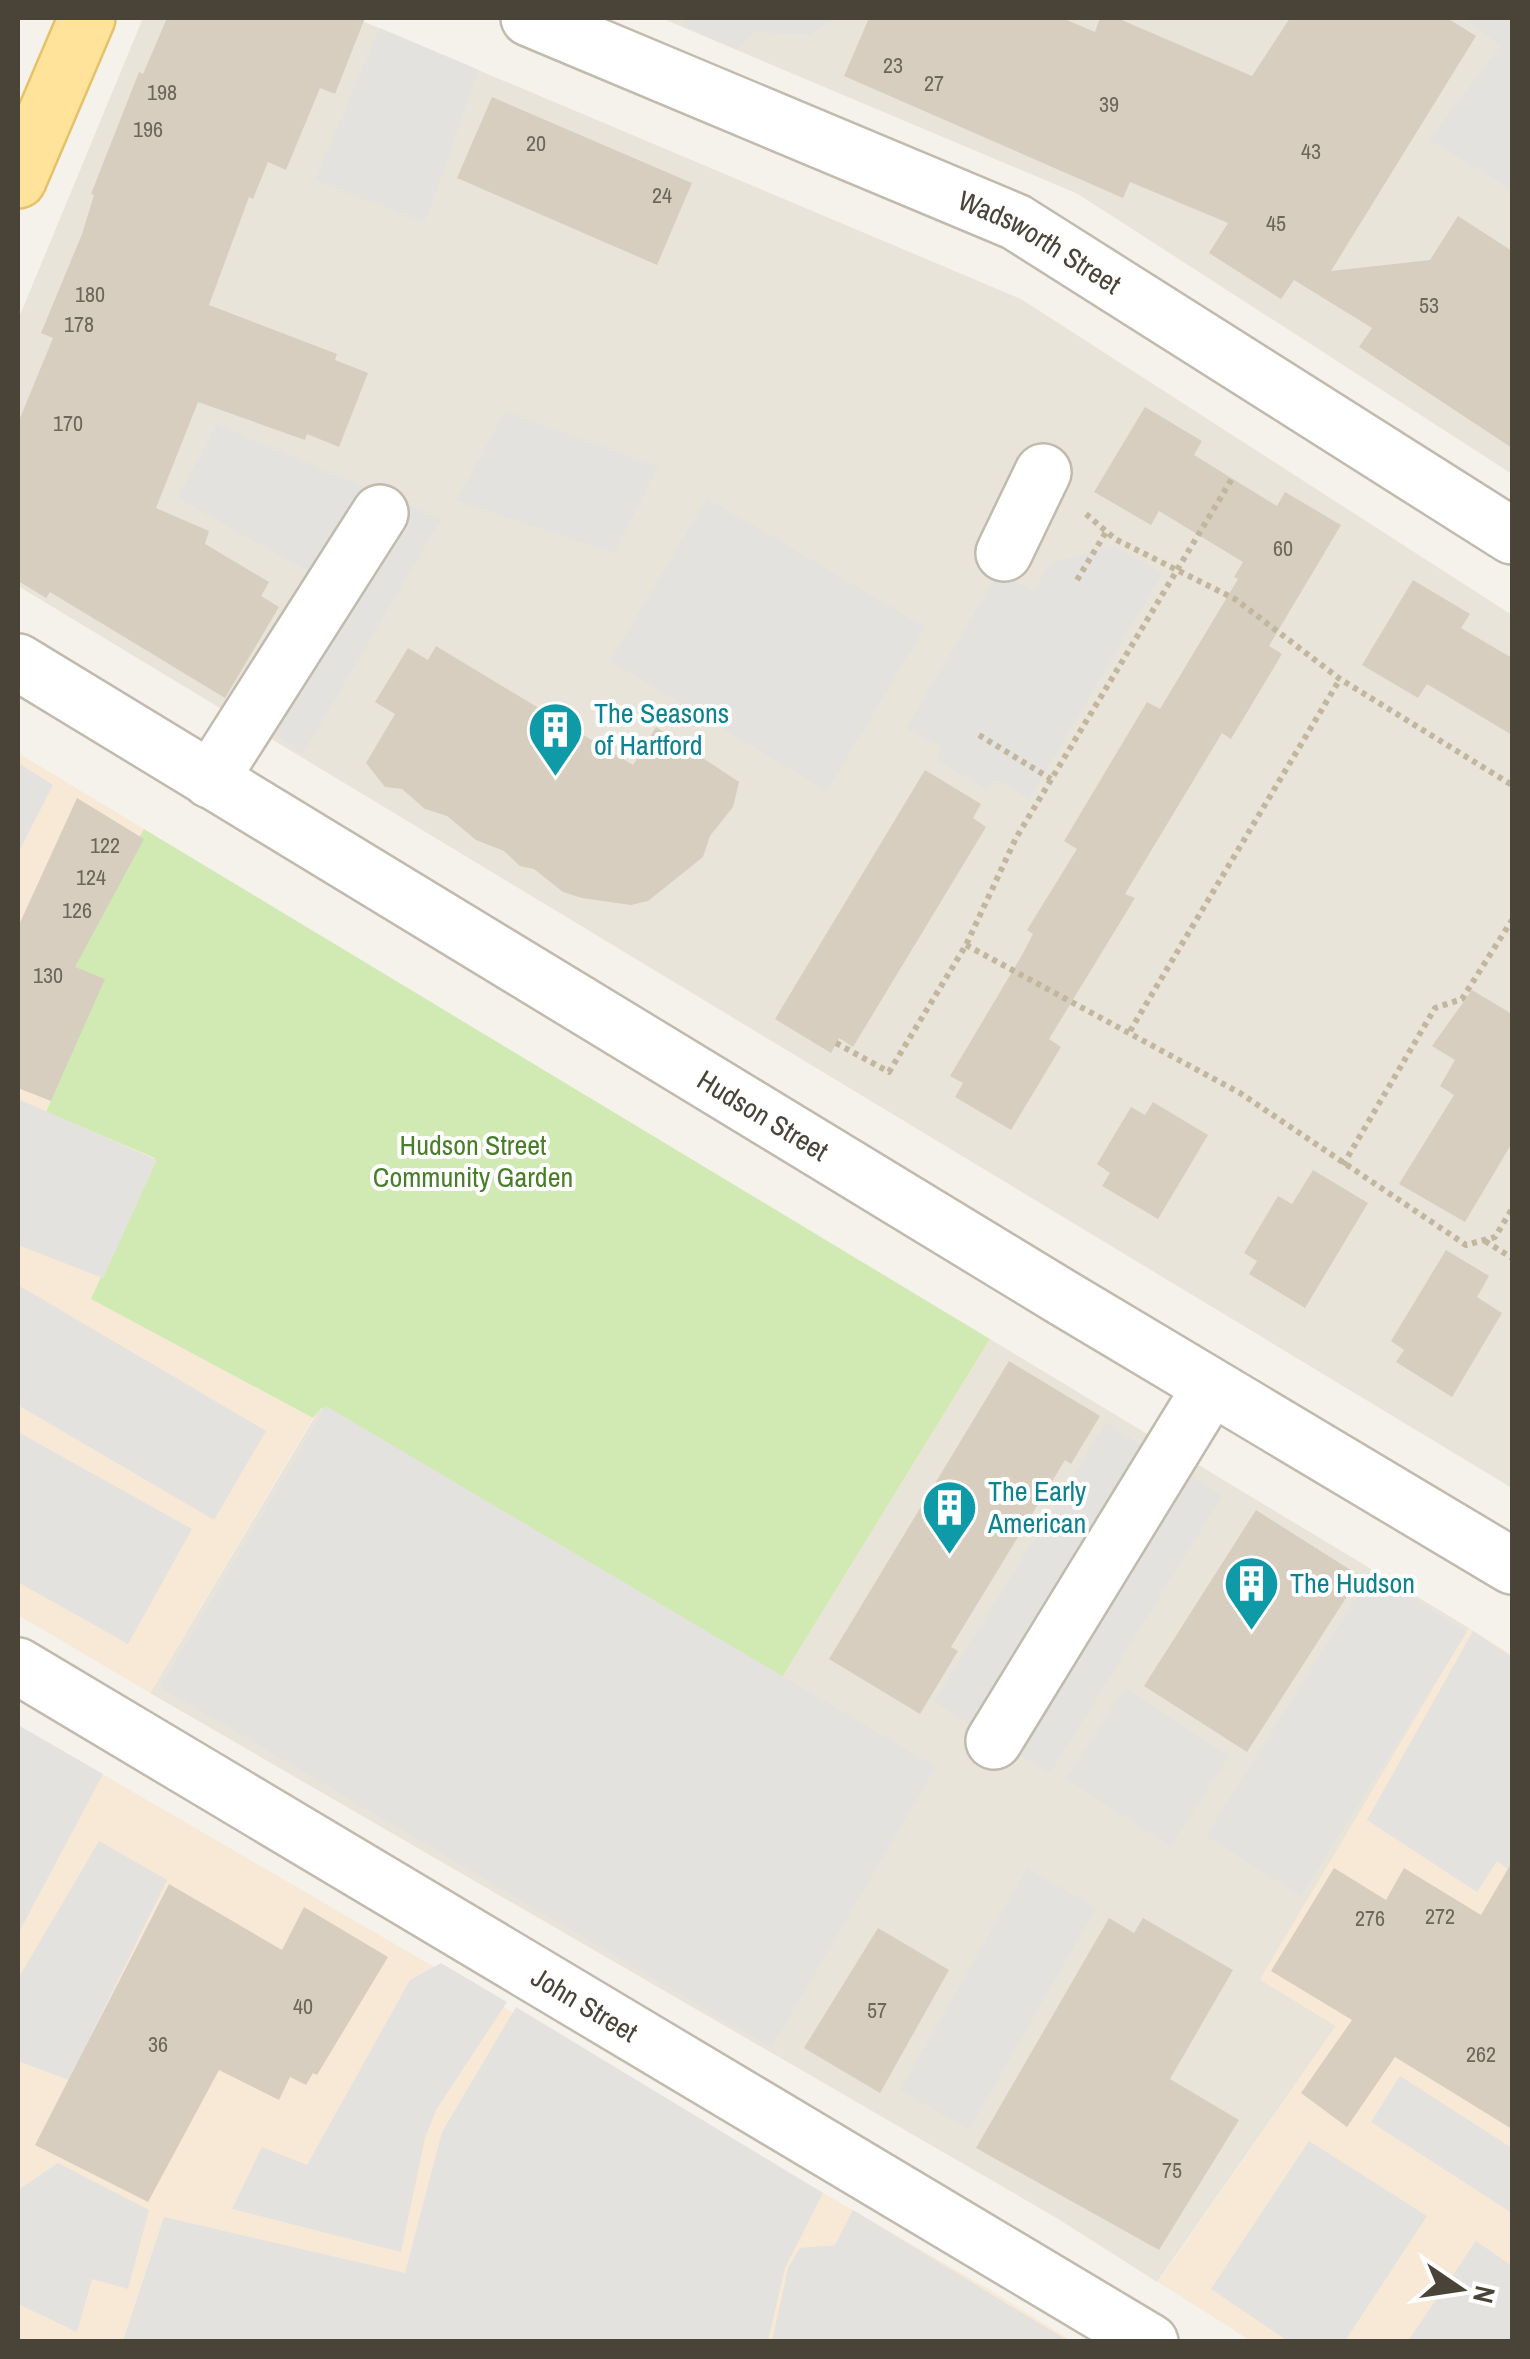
<svg xmlns="http://www.w3.org/2000/svg" width="1530" height="2359" font-family="'Archivo Narrow',sans-serif">
  <rect width="100%" height="100%" fill="#f5f2eb"/>
  <g fill="#e9e4d9">
    <polygon points="143,18 355,18 1021,299 1512,615 1512,1488 18,586 18,320"/>
    <polygon points="661,18 1512,18 1512,474 1078,194"/>
    <polygon points="990,1339 1469,1628 1261,1980 1336,2026 1157,2282 1055,2217 150,1693 320,1408 542,1551 778,1684"/>
  </g>
  <g fill="#f7e9d6">
    <polygon points="18,753 144,829 136,844 103,980 46,1112 155,1158 92,1299 313,1418 150,1693 18,1615"/>
    <polygon points="1469,1628 1512,1655 1512,2341 1251,2341 1158,2282 1336,2026 1260,1979"/>
    <polygon points="18,1725 992,2291 1072,2341 18,2341"/>
  </g>
  <polygon fill="#d1eab3" points="144,829 990,1339 778,1684 541,1551 321,1408 313,1418 91,1299 155,1158 46,1112 98,992 68,964"/>
  <g fill="#e4e2df">
    <polygon points="684,18 838,18 809,35 754,32 737,49 681,25"/>
    <polygon points="1472,18 1512,18 1512,190 1429,140 1501,46 1469,22"/>
    <polygon points="380,28 479,70 425,223 315,180"/>
    <polygon points="505,411 659,467 614,553 456,501"/>
    <polygon points="216,424 441,519 303,754 237,707 307,571 178,498"/>
    <polygon points="707,498 925,627 827,791 610,661"/>
    <polygon points="1112,546 1163,573 1029,799 998,781 986,789 936,760 941,747 906,728 998,573 1034,591 1050,563"/>
    <polygon points="18,763 53,785 18,853"/>
    <polygon points="18,1099 157,1160 103,1278 18,1245"/>
    <polygon points="18,1285 266,1431 214,1520 18,1405"/>
    <polygon points="326,1406 936,1767 771,2048 160,1687"/>
    <polygon points="1106,1423 1222,1496 1050,1774 934,1701"/>
    <polygon points="18,1432 192,1529 128,1644 18,1582"/>
    <polygon points="1372,1572 1467,1632 1301,1896 1206,1836"/>
    <polygon points="1473,1631 1512,1657 1512,1872 1497,1861 1477,1892 1367,1820"/>
    <polygon points="1125,1688 1229,1756 1170,1846 1066,1779"/>
    <polygon points="18,1725 103,1774 18,1934"/>
    <polygon points="99,1841 167,1880 69,2080 18,2061 18,1979"/>
    <polygon points="1027,1868 1096,1908 969,2130 900,2090"/>
    <polygon points="441,1963 507,2002 436,2110 425,2138 401,2252 232,2209 262,2147 307,2165 410,1980"/>
    <polygon points="516,2007 823,2193 785,2268 768,2341 123,2341 164,2217 405,2273 442,2132"/>
    <polygon points="1400,2076 1512,2148 1512,2213 1371,2122"/>
    <polygon points="1309,2141 1427,2216 1345,2341 1288,2341 1211,2289"/>
    <polygon points="58,2163 149,2210 128,2289 92,2279 77,2332 18,2304 18,2190"/>
    <polygon points="853,2210 1068,2341 772,2341 788,2268 800,2248 835,2245"/>
    <polygon points="1476,2241 1512,2266 1512,2341 1408,2341"/>
  </g>
  <g fill="#d7cec0">
    <polygon points="167,18 365,18 335,94 320,88 286,170 268,162 253,199 249,197 209,305 337,354 335,360 368,373 339,447 307,434 305,440 198,402 156,508 209,531 205,544 269,582 261,596 279,607 225,698 50,592 46,598 18,581 18,423 53,338 41,333 82,234 94,195 91,194 139,72 143,74"/>
    <polygon points="869,18 1062,18 1095,32 1100,18 1117,18 1252,76 1290,18 1447,18 1476,36 1331,271 1430,260 1458,216 1512,251 1512,448 1359,347 1372,328 1294,280 1281,299 1209,253 1228,223 1130,182 1123,198 844,76"/>
    <polygon points="492,97 692,183 657,265 457,178"/>
    <polygon points="1145,407 1202,441 1194,455 1277,506 1285,492 1341,525 1269,646 1282,654 1231,739 1222,733 1125,894 1135,898 1049,1039 1061,1047 1011,1130 955,1097 963,1083 950,1076 1022,955 1033,934 1027,930 1077,849 1064,841 1147,702 1160,709 1238,579 1234,577 1243,562 1159,511 1151,525 1094,492"/>
    <polygon points="1413,580 1470,614 1461,628 1512,658 1512,735 1427,684 1418,698 1362,665"/>
    <polygon points="436,646 633,765 656,727 739,782 733,807 710,836 703,857 648,901 631,905 582,898 563,892 534,869 520,866 504,851 476,840 447,816 425,809 402,789 385,787 366,763 395,714 375,702 408,648 428,660"/>
    <polygon points="925,770 981,804 973,818 986,827 853,1047 839,1038 831,1053 775,1019"/>
    <polygon points="77,798 144,839 75,967 105,979 51,1101 18,1088 18,927"/>
    <polygon points="1472,990 1512,1014 1512,1143 1465,1222 1399,1184 1454,1095 1440,1086 1455,1060 1432,1046"/>
    <polygon points="1153,1102 1208,1135 1158,1219 1102,1186 1110,1173 1097,1164 1131,1107 1145,1115"/>
    <polygon points="1313,1170 1368,1203 1305,1308 1249,1274 1257,1261 1244,1253 1278,1196 1292,1204"/>
    <polygon points="1446,1250 1489,1276 1477,1297 1502,1313 1452,1397 1396,1362 1404,1350 1391,1341"/>
    <polygon points="1009,1361 1100,1416 1071,1464 1065,1460 951,1647 958,1651 920,1714 829,1659"/>
    <polygon points="1256,1510 1360,1576 1247,1752 1144,1686"/>
    <polygon points="1512,1862 1512,2129 1395,2057 1347,2127 1301,2093 1352,2020 1271,1971 1334,1868 1386,1900 1404,1868 1481,1915"/>
    <polygon points="169,1884 282,1950 304,1907 388,1957 317,2075 313,2073 306,2085 290,2077 279,2100 219,2070 148,2202 35,2145"/>
    <polygon points="1109,1918 1134,1933 1143,1918 1233,1970 1170,2079 1239,2120 1159,2250 976,2148"/>
    <polygon points="878,1928 949,1970 880,2093 804,2048"/>
  </g>
  <g fill="none" stroke-linecap="round" stroke-linejoin="round">
    <defs>
      <g id="minor">
        <path id="s1" d="M529 18 1016 222 1512 536"/>
        <polyline points="1004,553 1043,472"/>
        <path id="s2" d="M18 662 1060 1296 1512 1566"/>
        <polyline points="210,780 380,513"/>
        <path id="s3" d="M18 1666 1150 2342"/>
        <polyline points="994,1741 1211,1387"/>
      </g>
      <polyline id="major" points="18,180 87,18"/>
    </defs>
    <use href="#minor" stroke="#c1baad" stroke-width="60"/>
    <use href="#major" stroke="#e6c168" stroke-width="60"/>
    <g stroke="#c3b69e" stroke-width="6" stroke-dasharray="5 5" stroke-linecap="butt">
      <polyline points="1086,514 1115,539 1235,599 1340,679 1512,785"/>
      <polyline points="1077,580 1106,532"/>
      <polyline points="979,735 1051,779"/>
      <polyline points="966,945 1240,1093 1466,1245 1495,1237 1512,1209"/>
      <polyline points="1130,1031 1340,679"/>
      <polyline points="836,1043 889,1072 966,945 1016,838 1233,477"/>
      <polyline points="1343,1165 1435,1008 1462,999 1512,920"/>
      <polyline points="1485,1241 1512,1258"/>
    </g>
    <use href="#minor" stroke="#fff" stroke-width="55"/>
    <use href="#major" stroke="#ffe39a" stroke-width="55"/>
  </g>
  <defs>
    <symbol id="building-pin" viewBox="-11 -11 22 30"><path d="M0 17L-7.5 6A9.5 9.5 0 1 1 7.5 6Z" fill="#0f9aa8" stroke="#fff"/><path d="M-4-6H4V6H1V3H-1V6H-4ZM-2.5-4.3h1.7v1.8h-1.7ZM.8-4.3h1.7v1.8H.8ZM-2.5-1h1.7V.8h-1.7ZM.8-1h1.7V.8H.8Z" fill="#fff"/></symbol>
  </defs>
  <g fill-rule="evenodd">
    <use href="#building-pin" x="524" y="698" width="63" height="86"/>
    <use href="#building-pin" x="918" y="1476" width="63" height="86"/>
    <use href="#building-pin" x="1220" y="1552" width="63" height="86"/>
  </g>
  <g text-anchor="middle" dominant-baseline="central" stroke-width="8" stroke-linejoin="round" paint-order="stroke">
    <g font-size="22" fill="#6d665a">
      <text x="893" y="65">23</text>
      <text x="934" y="83">27</text>
      <text x="162" y="92">198</text>
      <text x="1109" y="104">39</text>
      <text x="148" y="129">196</text>
      <text x="536" y="143">20</text>
      <text x="1311" y="151">43</text>
      <text x="662" y="195">24</text>
      <text x="1276" y="223">45</text>
      <text x="90" y="294">180</text>
      <text x="1429" y="305">53</text>
      <text x="79" y="324">178</text>
      <text x="68" y="423">170</text>
      <text x="1283" y="548">60</text>
      <text x="105" y="845">122</text>
      <text x="91" y="877">124</text>
      <text x="77" y="910">126</text>
      <text x="48" y="975">130</text>
      <text x="1440" y="1916">272</text>
      <text x="1370" y="1918">276</text>
      <text x="303" y="2006">40</text>
      <text x="877" y="2010">57</text>
      <text x="158" y="2044">36</text>
      <text x="1481" y="2054">262</text>
      <text x="1172" y="2170">75</text>
    </g>
    <g font-size="28" fill="#4a4338" stroke="#fff">
      <text stroke="none"><textPath href="#s1" startOffset="558">Wadsworth Street</textPath></text>
      <text stroke="none"><textPath href="#s2" startOffset="872">Hudson Street</textPath></text>
      <text stroke="none"><textPath href="#s3" startOffset="660">John Street</textPath></text>
    </g>
    <g font-size="28" fill="#0d838f" stroke="#fff" text-anchor="start">
      <text x="594" y="713">The Seasons<tspan x="594" dy="32">of Hartford</tspan></text>
      <text x="988" y="1491">The Early<tspan x="988" dy="32">American</tspan></text>
      <text x="1290" y="1583">The Hudson</text>
    </g>
    <g font-size="28" fill="#497e29" stroke="#fff">
      <text x="473" y="1145">Hudson Street<tspan x="473" dy="32">Community Garden</tspan></text>
    </g>
  </g>
  <rect width="1530" height="2359" fill="none" stroke="#4a4338" stroke-width="40"/>
  <g transform="translate(1460 2289) rotate(103)" stroke="#ffffff" stroke-width="8" paint-order="stroke">
  <path d="M0-8L18 38L0 25L-18 38Z" fill="#4a4338"/>
  <text y="-15" font-size="28" font-weight="bold" text-anchor="middle" fill="#4a4338">N</text>
  </g>
</svg>
